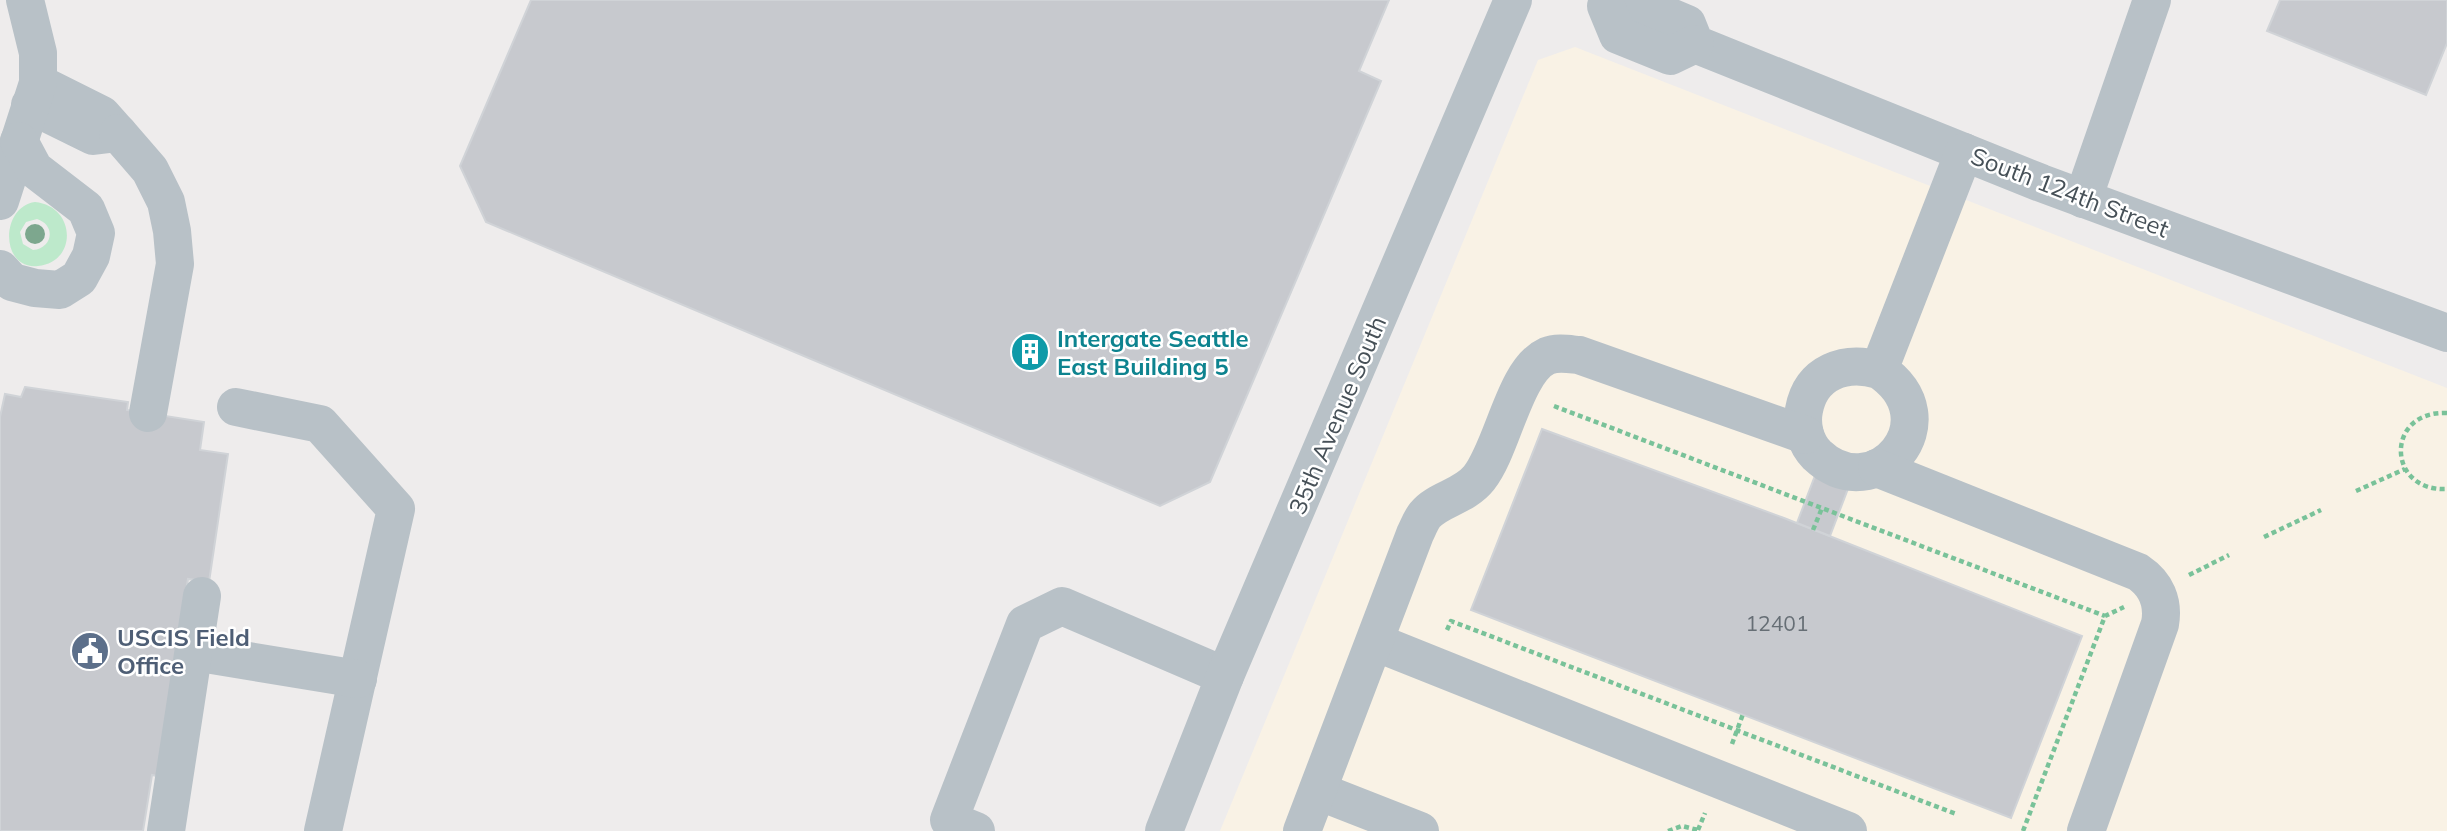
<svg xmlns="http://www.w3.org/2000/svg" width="2447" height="831" font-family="Mulish,sans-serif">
  <rect width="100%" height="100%" fill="#eeecec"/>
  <polygon fill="#f9f2e5" points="1575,47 2447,388 2447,831 1220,831 1538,60"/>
  <path fill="#bde9cb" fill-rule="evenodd" d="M35 202C76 206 78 262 38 266 0 270 0 207 35 202ZM37 219C56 225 53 248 33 250L23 244 20 232 26 222Z"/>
  <g fill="#c7c9ce" stroke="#d0d3d7" stroke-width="2">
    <polygon points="531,0 1389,0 1359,71 1381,81 1210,482 1160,506 486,222 460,166"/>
    <polygon points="2280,0 2447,0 2447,43 2426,95 2267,31"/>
    <polygon points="25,387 128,402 127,410 204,422 200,450 228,454 209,582 188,579 157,776 152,775 143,831 0,831 0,417 5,394 21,397"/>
    <polygon points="1542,429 1784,518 2082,636 2011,818 1471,610"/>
    <polygon points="1816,473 1849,486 1830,536 1797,523"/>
  </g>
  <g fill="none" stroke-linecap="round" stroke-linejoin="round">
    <g stroke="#79c299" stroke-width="4.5" stroke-dasharray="5 3.5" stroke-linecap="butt">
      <polyline points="1554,406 2105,616"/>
      <path d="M2447 413C2385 410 2386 492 2447 489"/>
      <polyline points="2356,491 2405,469"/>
      <polyline points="1813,530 1822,508"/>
      <polyline points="2264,537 2321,510"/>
      <polyline points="2189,575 2229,555"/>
      <polyline points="1447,630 1451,621 1956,814"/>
      <polyline points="1732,744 1743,714"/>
      <polyline points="1698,830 1705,813"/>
      <polyline points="1668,831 1682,826 1698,830"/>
      <polyline points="2023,831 2105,616 2124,607"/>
    </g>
    <g stroke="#b8c1c7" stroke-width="38">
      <polyline points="1630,0 1687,24 1695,44 2041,183 2447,333"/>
      <polyline points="1606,6 1618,35 1670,56 1695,44"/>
      <polyline points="30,105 93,136 118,133 102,115 38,83"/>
      <polyline points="118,133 150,170 166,202 172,231 175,264 148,413"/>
      <polyline points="2083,199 2152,0"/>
      <polyline points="0,201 38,83 38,53 25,0"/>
      <polyline points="0,269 12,282 35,288 60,290 79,278 91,256 96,233 86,209 34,169 19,141"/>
      <path d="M1879 370C1845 360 1811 372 1804 410 1801 425 1805 443 1817 455 1875 510 1954 420 1879 370L1964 152"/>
      <polyline points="236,407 320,424 396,509 323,831"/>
      <path d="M1877 468 2138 572C2156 584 2164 602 2160 624L2086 831"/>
      <polyline points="1375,642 1848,831"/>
      <polyline points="212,655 358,679"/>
      <polyline points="1318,791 1420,831"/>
      <polyline points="166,831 202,596"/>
      <polyline points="976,831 949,820 1025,624 1062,606 1225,676"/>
      <polyline points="1164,831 1225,676 1513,0"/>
      <path d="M1302 831 1415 534C1418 528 1421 520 1425 515 1438 499 1464 497 1479 478 1503 448 1514 371 1547 356 1557 352 1568 354 1579 355L1805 435"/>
    </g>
  </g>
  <circle fill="#7da78e" cx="35" cy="234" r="10"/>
  <defs>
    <symbol id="building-disc" viewBox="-11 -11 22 22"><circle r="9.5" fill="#0f9aa8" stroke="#fff"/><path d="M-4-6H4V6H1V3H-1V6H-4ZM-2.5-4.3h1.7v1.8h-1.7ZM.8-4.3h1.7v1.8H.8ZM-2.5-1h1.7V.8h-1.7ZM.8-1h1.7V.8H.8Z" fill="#fff"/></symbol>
    <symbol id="civic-disc" viewBox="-11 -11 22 22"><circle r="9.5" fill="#5c6f8a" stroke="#fff"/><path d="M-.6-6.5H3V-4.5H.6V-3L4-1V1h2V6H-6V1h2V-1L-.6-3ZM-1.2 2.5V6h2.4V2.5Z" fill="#fff"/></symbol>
  </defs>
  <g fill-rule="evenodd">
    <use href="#building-disc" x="1008" y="330" width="44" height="44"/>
    <use href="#civic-disc" x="68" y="629" width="44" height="44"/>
  </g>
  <g text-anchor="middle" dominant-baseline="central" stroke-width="5" stroke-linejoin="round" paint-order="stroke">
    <g font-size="21" fill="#666e75">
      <text x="1777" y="623">12401</text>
    </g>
    <g font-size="24" fill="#465057" stroke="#fff">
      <text transform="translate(2070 192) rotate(21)">South 124th Street</text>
      <text transform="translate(1337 415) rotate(-67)">35th Avenue South</text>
    </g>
    <g font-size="24" font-weight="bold" fill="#0d838f" stroke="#fff" text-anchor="start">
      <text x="1057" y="338">Intergate Seattle<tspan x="1057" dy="28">East Building 5</tspan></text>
    </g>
    <g font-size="24" font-weight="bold" fill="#4e5e75" stroke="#fff" text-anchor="start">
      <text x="117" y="637">USCIS Field<tspan x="117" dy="28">Office</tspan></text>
    </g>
  </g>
</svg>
